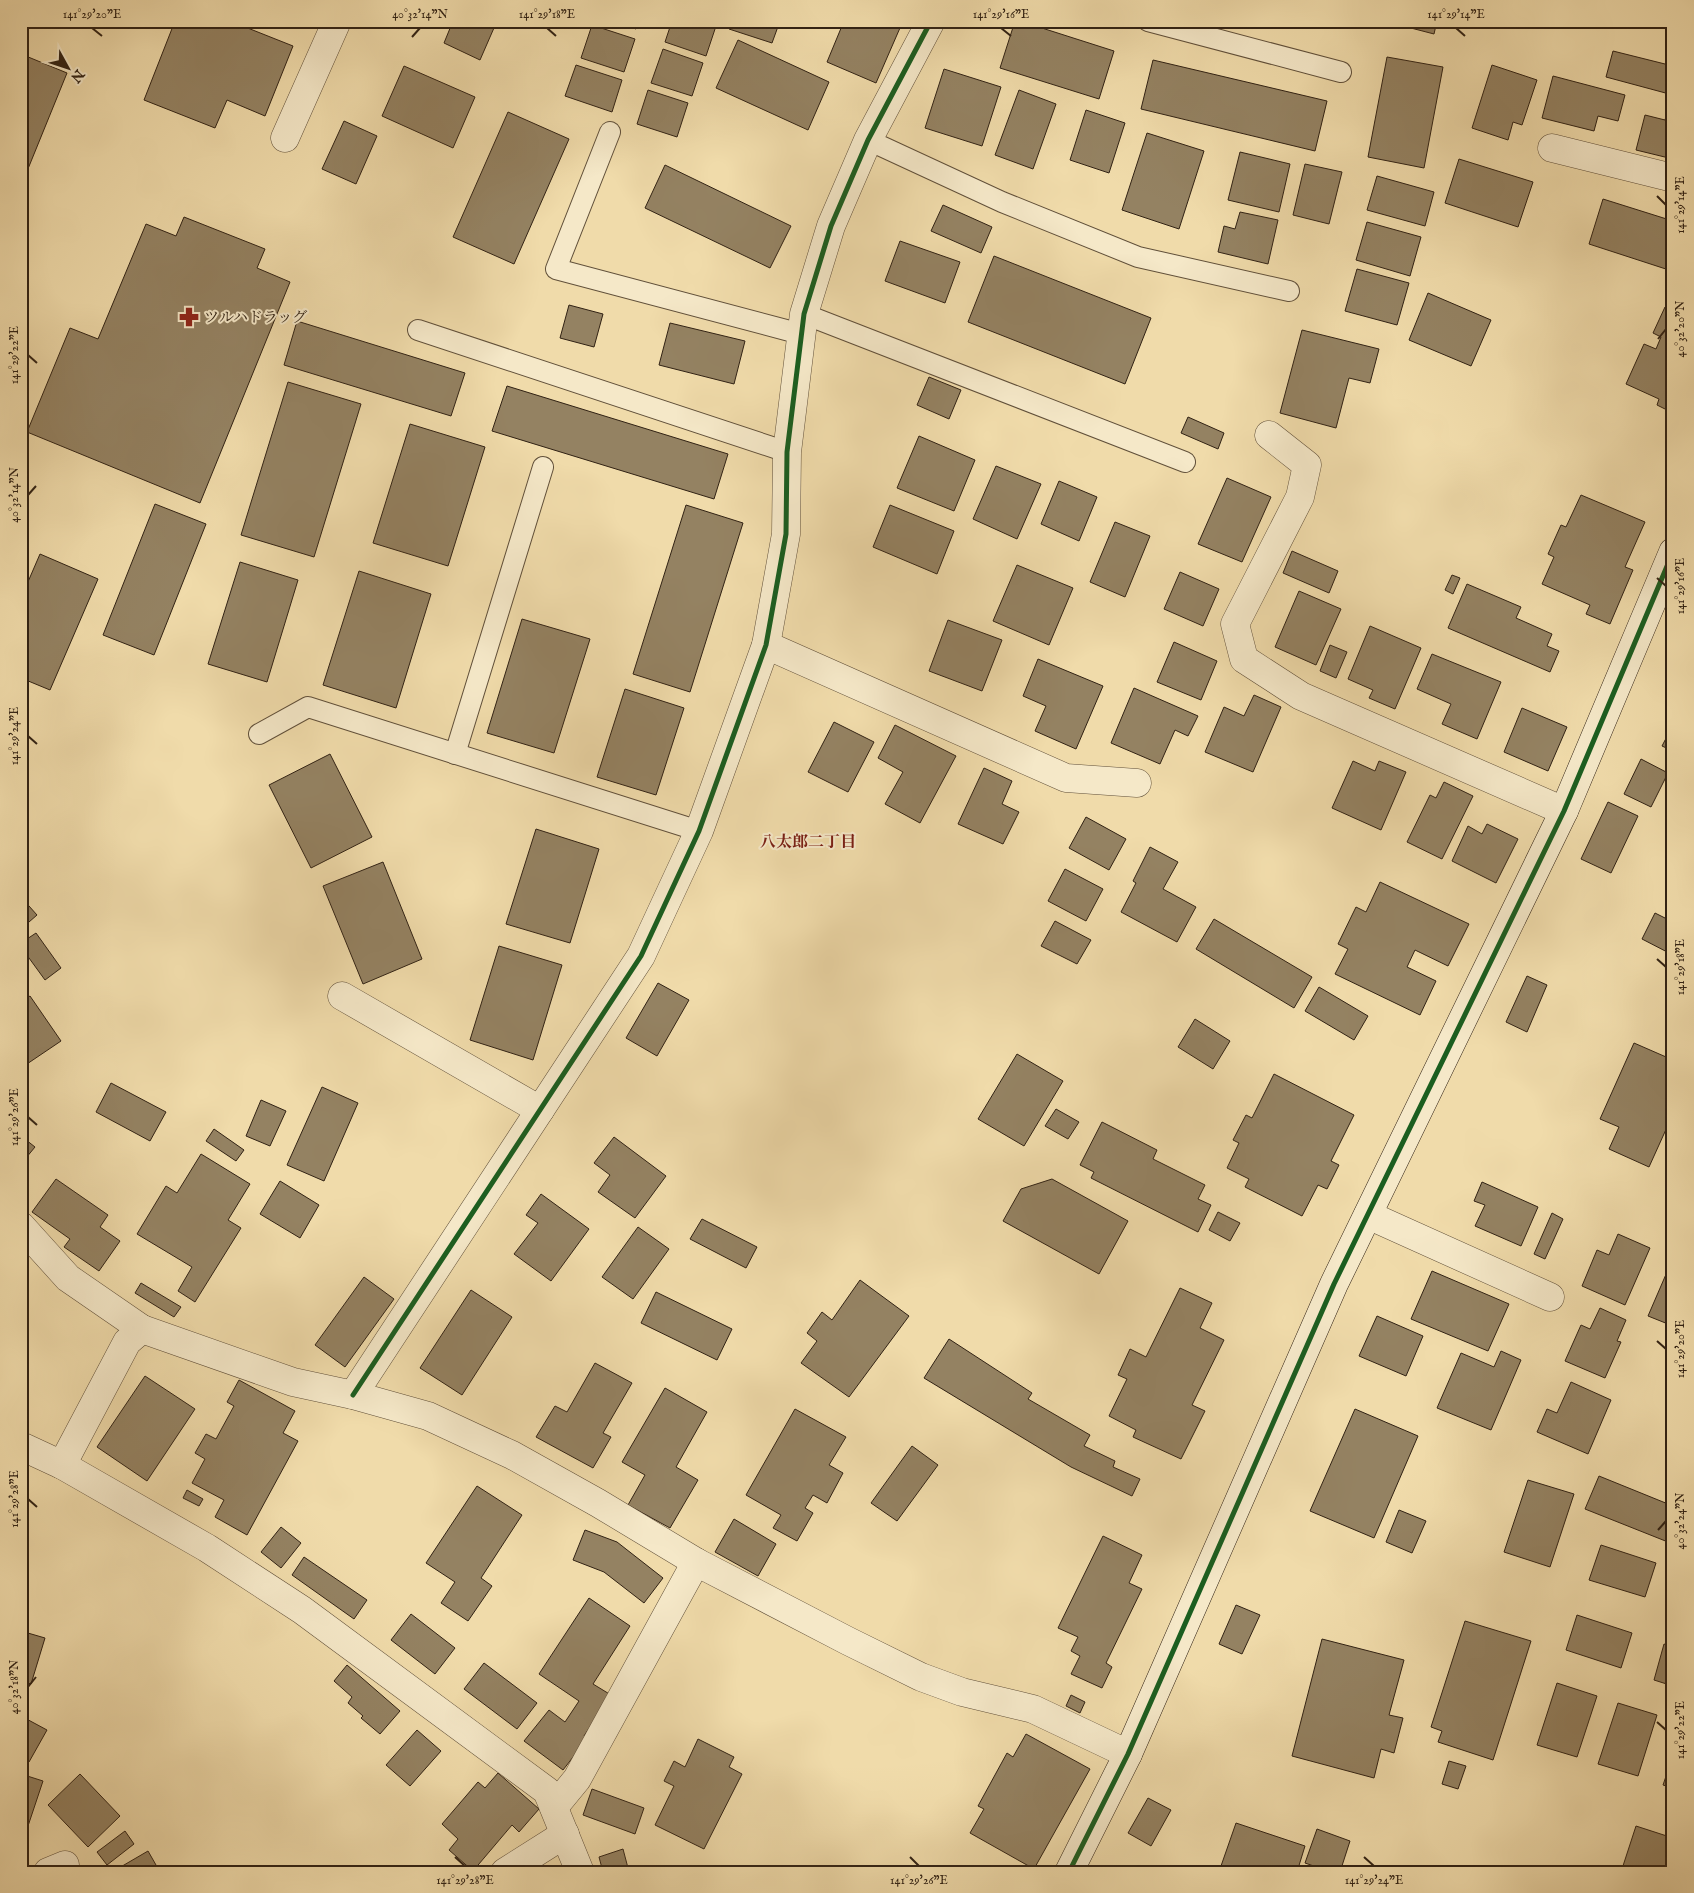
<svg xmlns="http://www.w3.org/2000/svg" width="1694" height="1893" font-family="'IM FELL English','Noto Serif JP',serif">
  <rect width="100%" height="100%" fill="#f0dbaa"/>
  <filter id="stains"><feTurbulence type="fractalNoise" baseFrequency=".004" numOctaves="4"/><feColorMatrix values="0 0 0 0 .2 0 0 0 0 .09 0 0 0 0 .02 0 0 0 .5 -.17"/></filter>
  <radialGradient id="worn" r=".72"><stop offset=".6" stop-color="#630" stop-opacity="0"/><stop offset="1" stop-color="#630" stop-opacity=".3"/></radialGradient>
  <g fill="#948262" stroke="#312214">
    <polygon points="175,21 230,21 293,46 265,116 227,100 215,128 144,100"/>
    <polygon points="453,21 497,21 480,60 444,43"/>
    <polygon points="612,21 639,21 636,29"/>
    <polygon points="672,21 711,21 717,23 706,56 665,42"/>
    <polygon points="732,21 780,21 772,43 729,29"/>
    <polygon points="844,21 903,21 876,83 827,62"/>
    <polygon points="1015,21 1020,21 1114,51 1099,99 1000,68"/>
    <polygon points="1384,21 1437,21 1434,34"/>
    <polygon points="592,25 635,39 624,72 581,58"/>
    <polygon points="738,40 829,82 808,130 716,88"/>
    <polygon points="663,49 703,63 692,96 651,83"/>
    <polygon points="1613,51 1673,66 1673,95 1606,77"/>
    <polygon points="21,54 67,73 21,186"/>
    <polygon points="1387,57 1443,67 1424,168 1368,157"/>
    <polygon points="1153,60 1327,101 1315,151 1141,109"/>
    <polygon points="576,65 622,80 612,112 565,96"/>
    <polygon points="1492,65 1537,80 1522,125 1513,122 1508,140 1472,128"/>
    <polygon points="404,66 475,97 453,148 382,116"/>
    <polygon points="944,69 1001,87 982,146 925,128"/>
    <polygon points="1553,76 1625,95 1618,121 1598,116 1594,131 1542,118"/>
    <polygon points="648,90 688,103 677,137 637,124"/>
    <polygon points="1019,90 1056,104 1033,169 995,155"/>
    <polygon points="1669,106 1673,107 1673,159 1636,150 1645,115 1665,120"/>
    <polygon points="1086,110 1125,123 1109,173 1070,160"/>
    <polygon points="508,112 569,139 514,264 453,237"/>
    <polygon points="344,121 377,136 356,184 322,169"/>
    <polygon points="1147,133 1204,151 1179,229 1122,210"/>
    <polygon points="1240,152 1290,164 1279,212 1228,200"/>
    <polygon points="1459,159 1533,182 1518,227 1445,203"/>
    <polygon points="1305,164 1342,172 1329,224 1293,215"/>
    <polygon points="665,165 791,226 770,268 645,208"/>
    <polygon points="1377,176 1434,192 1425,226 1367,210"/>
    <polygon points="1603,199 1673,221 1672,271 1589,244"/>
    <polygon points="943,205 992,227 981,253 931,231"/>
    <polygon points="1240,212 1278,220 1268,264 1218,252 1224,226 1235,229"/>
    <polygon points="184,217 265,249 257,268 290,282 200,503 27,432 70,328 98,339 146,224 176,236"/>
    <polygon points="1367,222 1421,237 1410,276 1356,260"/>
    <polygon points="900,241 960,262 945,303 885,281"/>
    <polygon points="994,256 1151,318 1125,384 968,322"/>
    <polygon points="1357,269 1409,283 1397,325 1345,311"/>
    <polygon points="1428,293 1491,320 1471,366 1409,340"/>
    <polygon points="569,305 603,314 594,347 560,338"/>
    <polygon points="1665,307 1673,311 1673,413 1657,405 1659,399 1626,384 1644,344 1656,349 1661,337 1653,333"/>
    <polygon points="297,321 465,373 451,416 284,365"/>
    <polygon points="670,323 745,341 734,384 659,365"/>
    <polygon points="1302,330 1379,349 1370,383 1349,378 1336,428 1280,413"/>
    <polygon points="929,377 961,390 949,419 917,405"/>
    <polygon points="288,382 361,404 314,557 241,535"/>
    <polygon points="507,386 728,454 714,499 492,431"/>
    <polygon points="1188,417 1224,433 1218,449 1181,433"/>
    <polygon points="410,424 485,447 448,566 373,543"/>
    <polygon points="919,436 975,460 954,511 897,488"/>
    <polygon points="996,466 1041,484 1017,539 973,519"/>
    <polygon points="1227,478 1271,497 1242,562 1198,544"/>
    <polygon points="1059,481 1097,497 1079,541 1041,524"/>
    <polygon points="1581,495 1645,522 1625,567 1633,570 1610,624 1586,614 1590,605 1542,584 1554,557 1548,554 1561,525 1566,527"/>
    <polygon points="155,504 206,524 154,655 103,635"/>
    <polygon points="686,505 743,523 690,692 633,674"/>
    <polygon points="890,505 954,531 937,574 873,547"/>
    <polygon points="1115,522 1150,536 1125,597 1090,582"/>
    <polygon points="1292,551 1338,571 1329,593 1283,573"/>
    <polygon points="40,554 98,579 50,690 21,678 21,598"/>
    <polygon points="240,562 298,580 267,682 208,664"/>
    <polygon points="1017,565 1073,588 1049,645 993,621"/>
    <polygon points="359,571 431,594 396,708 323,685"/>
    <polygon points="1180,572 1219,589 1203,626 1164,609"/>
    <polygon points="1452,575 1460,578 1453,594 1445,590"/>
    <polygon points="1467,584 1521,607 1516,618 1552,634 1547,646 1559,651 1550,672 1448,628"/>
    <polygon points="1299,591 1341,609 1316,665 1275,647"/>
    <polygon points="522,619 590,639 554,753 487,733"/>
    <polygon points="948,620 1002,640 982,691 929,671"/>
    <polygon points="1370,626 1421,648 1395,709 1369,698 1373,690 1348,679"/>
    <polygon points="1174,642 1217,661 1201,700 1157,682"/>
    <polygon points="1330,645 1347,652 1336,678 1320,671"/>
    <polygon points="1432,654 1501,682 1477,739 1442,724 1451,704 1417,689"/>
    <polygon points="1038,659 1103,686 1076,749 1035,731 1046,706 1023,696"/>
    <polygon points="1134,688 1198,716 1188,736 1175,730 1160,764 1111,743"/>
    <polygon points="625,689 684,708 656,795 597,777"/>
    <polygon points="1254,695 1281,707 1253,772 1205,752 1224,707 1244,716"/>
    <polygon points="1522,708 1567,727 1548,771 1504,752"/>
    <polygon points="834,722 874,742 848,792 808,772"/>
    <polygon points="895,725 956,756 920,823 885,804 903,772 878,758"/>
    <polygon points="1673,725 1673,751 1662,746"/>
    <polygon points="330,754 372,837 311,868 269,785"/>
    <polygon points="1641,759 1668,773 1651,807 1624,794"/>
    <polygon points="1353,761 1375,771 1379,761 1406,772 1381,830 1332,808"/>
    <polygon points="984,768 1012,781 1002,804 1019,812 1003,844 958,824"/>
    <polygon points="1444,782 1473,796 1442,859 1407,842 1430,795 1436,798"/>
    <polygon points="1608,802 1638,816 1611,873 1581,859"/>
    <polygon points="1086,817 1126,839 1109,870 1069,848"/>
    <polygon points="1487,824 1518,839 1496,883 1452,861 1468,826 1482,834"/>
    <polygon points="536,829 599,849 570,943 506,924"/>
    <polygon points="1150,847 1178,862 1163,889 1196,907 1177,942 1121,912 1136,883 1133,881"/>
    <polygon points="383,862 422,959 363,984 323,886"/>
    <polygon points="1065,869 1103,889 1086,921 1048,901"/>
    <polygon points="1380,882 1469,924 1448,966 1415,950 1407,967 1436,981 1420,1015 1335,974 1348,949 1338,944 1356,907 1366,912"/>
    <polygon points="21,897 37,915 21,929"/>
    <polygon points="1655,913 1673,922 1673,955 1642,939"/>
    <polygon points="1214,919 1312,977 1294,1008 1196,949"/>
    <polygon points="1055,921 1091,940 1077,964 1041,946"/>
    <polygon points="36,933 61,968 45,980 21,947 21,943"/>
    <polygon points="499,946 562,965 533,1060 470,1040"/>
    <polygon points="1527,976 1547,985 1527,1032 1506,1022"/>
    <polygon points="658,983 689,1000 657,1056 626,1038"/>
    <polygon points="1319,987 1368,1016 1354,1040 1305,1011"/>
    <polygon points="30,996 61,1041 21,1068 21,1002"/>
    <polygon points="1195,1019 1230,1041 1213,1069 1178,1047"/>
    <polygon points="1634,1043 1673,1060 1673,1114 1649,1167 1609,1149 1619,1127 1600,1119"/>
    <polygon points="1017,1054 1063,1081 1024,1146 978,1119"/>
    <polygon points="1274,1074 1354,1115 1331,1161 1339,1165 1327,1189 1318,1185 1302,1216 1245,1187 1249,1179 1227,1168 1239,1143 1233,1140 1246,1115 1252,1118"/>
    <polygon points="111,1083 166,1112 150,1141 96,1112"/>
    <polygon points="322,1087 358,1103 324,1181 287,1165"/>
    <polygon points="261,1100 286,1111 270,1146 246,1136"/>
    <polygon points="1056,1109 1079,1122 1068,1139 1045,1126"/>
    <polygon points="1102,1122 1157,1150 1153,1159 1205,1185 1198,1199 1211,1205 1198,1232 1091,1178 1094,1172 1080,1165"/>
    <polygon points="214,1129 244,1150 236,1161 206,1141"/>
    <polygon points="21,1136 35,1147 21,1164"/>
    <polygon points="614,1137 666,1176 635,1218 598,1192 610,1175 594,1163"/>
    <polygon points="201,1154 250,1184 228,1220 241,1228 195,1302 178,1291 192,1267 137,1234 166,1186 177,1193"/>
    <polygon points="56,1179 108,1215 100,1227 120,1241 99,1271 64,1247 70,1239 32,1212"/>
    <polygon points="1052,1179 1128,1221 1099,1274 1003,1221 1021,1189"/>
    <polygon points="280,1181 319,1205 300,1238 260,1214"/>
    <polygon points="1482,1182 1538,1207 1521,1246 1475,1226 1485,1205 1474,1201"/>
    <polygon points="541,1194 589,1229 551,1281 514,1254 538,1223 526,1215"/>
    <polygon points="1218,1212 1240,1223 1230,1241 1209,1230"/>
    <polygon points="1552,1213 1563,1219 1545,1259 1534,1254"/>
    <polygon points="702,1219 757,1247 746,1268 690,1239"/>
    <polygon points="638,1227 669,1249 633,1299 602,1277"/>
    <polygon points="1618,1234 1650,1248 1625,1305 1582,1286 1597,1250 1609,1255"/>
    <polygon points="1432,1271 1509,1304 1488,1351 1411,1319"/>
    <polygon points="1667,1272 1673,1275 1673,1326 1648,1316"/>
    <polygon points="364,1277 394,1299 345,1367 315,1345"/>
    <polygon points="860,1280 909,1316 849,1397 801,1363 817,1341 807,1333 822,1312 832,1320"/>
    <polygon points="141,1283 181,1307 174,1317 135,1293"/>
    <polygon points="1180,1288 1212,1303 1200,1328 1224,1340 1192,1405 1205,1411 1181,1459 1133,1437 1136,1430 1109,1416 1127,1379 1118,1375 1130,1349 1146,1357"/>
    <polygon points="471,1290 512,1317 462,1395 420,1368"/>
    <polygon points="656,1292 732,1329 717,1360 641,1323"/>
    <polygon points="1600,1308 1626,1320 1617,1341 1621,1342 1605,1378 1565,1361 1581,1325 1590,1329"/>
    <polygon points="1377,1316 1423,1336 1406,1376 1359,1356"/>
    <polygon points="949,1339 1032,1393 1028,1399 1090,1435 1084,1446 1115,1461 1113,1467 1140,1479 1132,1496 1071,1467 924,1378"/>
    <polygon points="1501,1351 1521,1360 1491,1430 1437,1408 1461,1353 1494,1367"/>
    <polygon points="595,1363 632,1383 603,1433 611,1437 593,1468 536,1437 555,1406 567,1412"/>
    <polygon points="145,1376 195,1409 147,1481 97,1447"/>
    <polygon points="239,1380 295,1411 283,1433 298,1441 247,1535 215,1517 224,1500 192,1483 205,1459 195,1453 206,1434 216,1439 234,1406 227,1402"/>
    <polygon points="1571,1382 1611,1400 1588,1454 1537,1432 1547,1409 1557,1413"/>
    <polygon points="665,1388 707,1412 676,1467 698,1480 670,1528 628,1505 645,1475 622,1462"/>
    <polygon points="795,1409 846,1437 829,1465 843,1473 827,1503 813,1495 805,1508 813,1513 797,1541 773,1528 781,1515 746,1495"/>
    <polygon points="1355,1409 1418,1436 1374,1538 1310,1511"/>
    <polygon points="912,1446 938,1465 897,1521 871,1503"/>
    <polygon points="1599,1476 1673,1506 1673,1544 1585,1509"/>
    <polygon points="1528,1480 1574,1494 1550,1567 1504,1552"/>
    <polygon points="477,1486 522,1515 481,1578 492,1586 468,1621 441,1603 455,1582 426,1563"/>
    <polygon points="187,1490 203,1499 199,1506 183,1498"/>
    <polygon points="1399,1510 1426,1521 1412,1553 1386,1542"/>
    <polygon points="734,1519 776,1544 758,1576 715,1552"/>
    <polygon points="281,1527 301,1543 281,1568 261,1552"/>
    <polygon points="585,1530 617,1542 663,1578 644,1603 604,1572 573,1560"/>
    <polygon points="1103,1536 1142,1555 1129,1583 1142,1589 1106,1663 1112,1667 1102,1688 1071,1674 1080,1656 1071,1651 1078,1637 1058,1628"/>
    <polygon points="1601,1545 1656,1563 1645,1597 1589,1580"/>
    <polygon points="304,1557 367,1600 354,1619 292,1575"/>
    <polygon points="589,1598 630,1626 593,1684 611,1695 584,1736 587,1739 563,1770 524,1741 549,1710 565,1722 579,1701 539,1674"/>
    <polygon points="1236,1605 1260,1615 1242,1654 1219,1644"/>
    <polygon points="411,1614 455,1648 435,1674 391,1640"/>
    <polygon points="1577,1615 1632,1633 1621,1668 1566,1650"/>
    <polygon points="1465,1621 1531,1641 1493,1760 1438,1742 1442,1731 1431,1727"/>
    <polygon points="21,1631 45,1638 31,1684 21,1681"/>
    <polygon points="1322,1639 1404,1660 1389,1715 1403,1718 1394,1753 1381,1749 1374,1778 1292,1756"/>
    <polygon points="1664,1644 1673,1647 1673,1686 1654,1680"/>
    <polygon points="484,1663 537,1703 517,1729 464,1689"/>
    <polygon points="347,1665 400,1711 380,1734 361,1718 363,1716 348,1703 352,1697 334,1681"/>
    <polygon points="1557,1683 1597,1696 1577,1757 1537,1745"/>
    <polygon points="1071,1695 1085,1702 1080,1713 1066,1706"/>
    <polygon points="1618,1703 1657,1715 1638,1776 1598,1764"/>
    <polygon points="21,1716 47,1730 29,1762 21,1757"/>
    <polygon points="417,1730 441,1751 410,1786 386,1765"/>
    <polygon points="1026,1734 1090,1769 1034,1869 970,1833 984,1809 978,1806 1007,1753 1013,1757"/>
    <polygon points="698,1739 734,1757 729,1767 742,1774 704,1849 655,1825 674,1786 664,1781 674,1761 685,1767"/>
    <polygon points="1673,1756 1673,1788 1663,1785"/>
    <polygon points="1449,1761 1466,1766 1458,1789 1442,1784"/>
    <polygon points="498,1773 539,1809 519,1832 512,1825 473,1871 449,1850 458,1839 442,1824 478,1782 485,1788"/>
    <polygon points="21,1774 43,1781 21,1847"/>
    <polygon points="80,1774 120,1816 88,1847 48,1805"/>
    <polygon points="592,1789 644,1808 635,1834 583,1815"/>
    <polygon points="1148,1798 1171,1810 1151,1846 1128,1833"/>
    <polygon points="1236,1823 1305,1846 1297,1872 1232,1872 1233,1870 1221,1866"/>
    <polygon points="1636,1826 1673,1838 1673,1872 1621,1872"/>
    <polygon points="1317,1829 1350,1841 1340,1872 1331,1872 1305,1863"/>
    <polygon points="125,1831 134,1844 107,1865 97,1852"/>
    <polygon points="623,1849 628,1868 614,1872 603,1872 599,1857"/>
    <polygon points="148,1851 160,1872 112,1872"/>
  </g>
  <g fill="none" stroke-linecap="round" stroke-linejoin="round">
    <defs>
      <g id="lane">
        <polyline points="1148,21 1341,72"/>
        <polyline points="610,132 556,269 801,334"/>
        <polyline points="868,140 1002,202 1138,257 1289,291"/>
        <polyline points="804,314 1185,462"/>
        <polyline points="418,330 787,452"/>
        <polyline points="259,734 308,707 699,831"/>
        <polyline points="455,754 543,467"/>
      </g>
      <g id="street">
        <polyline points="285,138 337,21"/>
        <polyline points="1552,148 1673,178"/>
        <polyline points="1269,435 1307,465 1300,497 1235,624 1244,659 1301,696 1564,811"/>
        <polyline points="766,645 1066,778 1137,783"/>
        <polyline points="342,996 540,1110"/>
        <polyline points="1368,1215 1550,1297"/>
        <polyline points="21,1226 68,1278 142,1329"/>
        <polyline points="353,1395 641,956 699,831 766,645 786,534 787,452 804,314 831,226 868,140 931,21"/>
        <polyline points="21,1446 62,1465 207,1548 302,1610 547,1791 580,1872"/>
        <polyline points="62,1465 127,1342 142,1329 293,1382 353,1395 428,1416 512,1455 598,1503 696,1562 848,1641 921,1677 962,1692 1033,1709 1128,1754"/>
        <polyline points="554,1807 577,1779 696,1562"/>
        <polyline points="48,1872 65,1865"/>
        <polyline points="505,1872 565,1834"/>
      </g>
      <polyline id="secondary" points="1069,1872 1128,1754 1334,1284 1564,811 1673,552"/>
    </defs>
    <use href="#lane" stroke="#61503a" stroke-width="22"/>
    <use href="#street" stroke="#61503a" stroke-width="29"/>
    <use href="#secondary" stroke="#312214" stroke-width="29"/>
    <use href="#lane" stroke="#f5e8c8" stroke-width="20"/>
    <use href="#street" stroke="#f5e8c8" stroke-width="28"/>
    <use href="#secondary" stroke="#f5e8c8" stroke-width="28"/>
    <defs>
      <g id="cycleway">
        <polyline points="353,1395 641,956 699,831 766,645 786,534 787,452 804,314 831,226 868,140 931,21"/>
        <polyline points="1069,1872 1128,1754 1334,1284 1564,811 1673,552"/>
      </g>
    </defs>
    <use href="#cycleway" stroke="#f5e8c8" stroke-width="8"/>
    <use href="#cycleway" stroke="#1b5e20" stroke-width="5"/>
  </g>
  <path fill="none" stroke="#312214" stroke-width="2" d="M92 28 102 36M547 28 556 36M1001 28 1011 36M1456 28 1465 36M412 37 420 28M1657 196 1666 205M1658 339 1666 329M28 355 37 363M28 495 36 486M1657 578 1666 586M28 736 37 744M1657 959 1666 967M28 1117 37 1125M1657 1341 1666 1349M28 1499 37 1507M1658 1530 1666 1521M28 1687 36 1677M1657 1722 1666 1730M455 1857 465 1866M910 1857 919 1866M1364 1857 1374 1866"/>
  <defs>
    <symbol id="pharmacy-bare" viewBox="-9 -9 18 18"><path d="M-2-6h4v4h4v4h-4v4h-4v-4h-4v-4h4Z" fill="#8f2418" stroke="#f5e8c8" stroke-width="2.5" paint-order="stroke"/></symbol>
  </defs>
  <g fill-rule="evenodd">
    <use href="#pharmacy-bare" x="175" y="303" width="28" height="28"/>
  </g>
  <g text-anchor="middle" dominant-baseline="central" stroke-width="4" stroke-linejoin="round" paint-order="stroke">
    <g font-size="15" fill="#312214" stroke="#f5e8c8" text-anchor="start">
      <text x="204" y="317">ツルハドラッグ</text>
    </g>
    <g font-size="16" font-weight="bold" fill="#7a1f14" stroke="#f5e8c8">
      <text x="808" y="843">八太郎二丁目</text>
    </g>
  </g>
  <rect width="1694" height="1893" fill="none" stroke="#f0dbaa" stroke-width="55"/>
  <g transform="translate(68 68) rotate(130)" stroke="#f5e8c8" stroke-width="4" paint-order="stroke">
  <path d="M0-4L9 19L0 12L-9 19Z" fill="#312214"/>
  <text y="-8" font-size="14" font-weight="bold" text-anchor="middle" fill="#312214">N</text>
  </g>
  <rect x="28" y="28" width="1638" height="1838" fill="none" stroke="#312214" stroke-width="2"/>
  <g font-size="12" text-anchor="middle" fill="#312214">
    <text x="92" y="18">141°29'20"E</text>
    <text x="420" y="18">40°32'14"N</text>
    <text x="547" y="18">141°29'18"E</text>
    <text x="1001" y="18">141°29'16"E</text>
    <text x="1456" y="18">141°29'14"E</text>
    <text transform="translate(1680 205) rotate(-90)" y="4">141°29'14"E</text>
    <text transform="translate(1680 329) rotate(-90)" y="4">40°32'20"N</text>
    <text transform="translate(14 355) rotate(-90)" y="4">141°29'22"E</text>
    <text transform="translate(14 495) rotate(-90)" y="4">40°32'14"N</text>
    <text transform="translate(1680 586) rotate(-90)" y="4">141°29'16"E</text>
    <text transform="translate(14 736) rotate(-90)" y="4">141°29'24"E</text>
    <text transform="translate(1680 967) rotate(-90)" y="4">141°29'18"E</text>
    <text transform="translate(14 1117) rotate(-90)" y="4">141°29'26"E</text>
    <text transform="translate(1680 1349) rotate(-90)" y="4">141°29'20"E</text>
    <text transform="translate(14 1499) rotate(-90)" y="4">141°29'28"E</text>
    <text transform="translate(1680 1521) rotate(-90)" y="4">40°32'24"N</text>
    <text transform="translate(14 1687) rotate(-90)" y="4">40°32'18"N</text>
    <text transform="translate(1680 1730) rotate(-90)" y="4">141°29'22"E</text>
    <text x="465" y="1884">141°29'28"E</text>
    <text x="919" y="1884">141°29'26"E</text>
    <text x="1374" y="1884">141°29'24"E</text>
  </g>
  <rect width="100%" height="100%" filter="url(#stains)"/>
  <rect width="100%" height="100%" fill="url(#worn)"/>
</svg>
